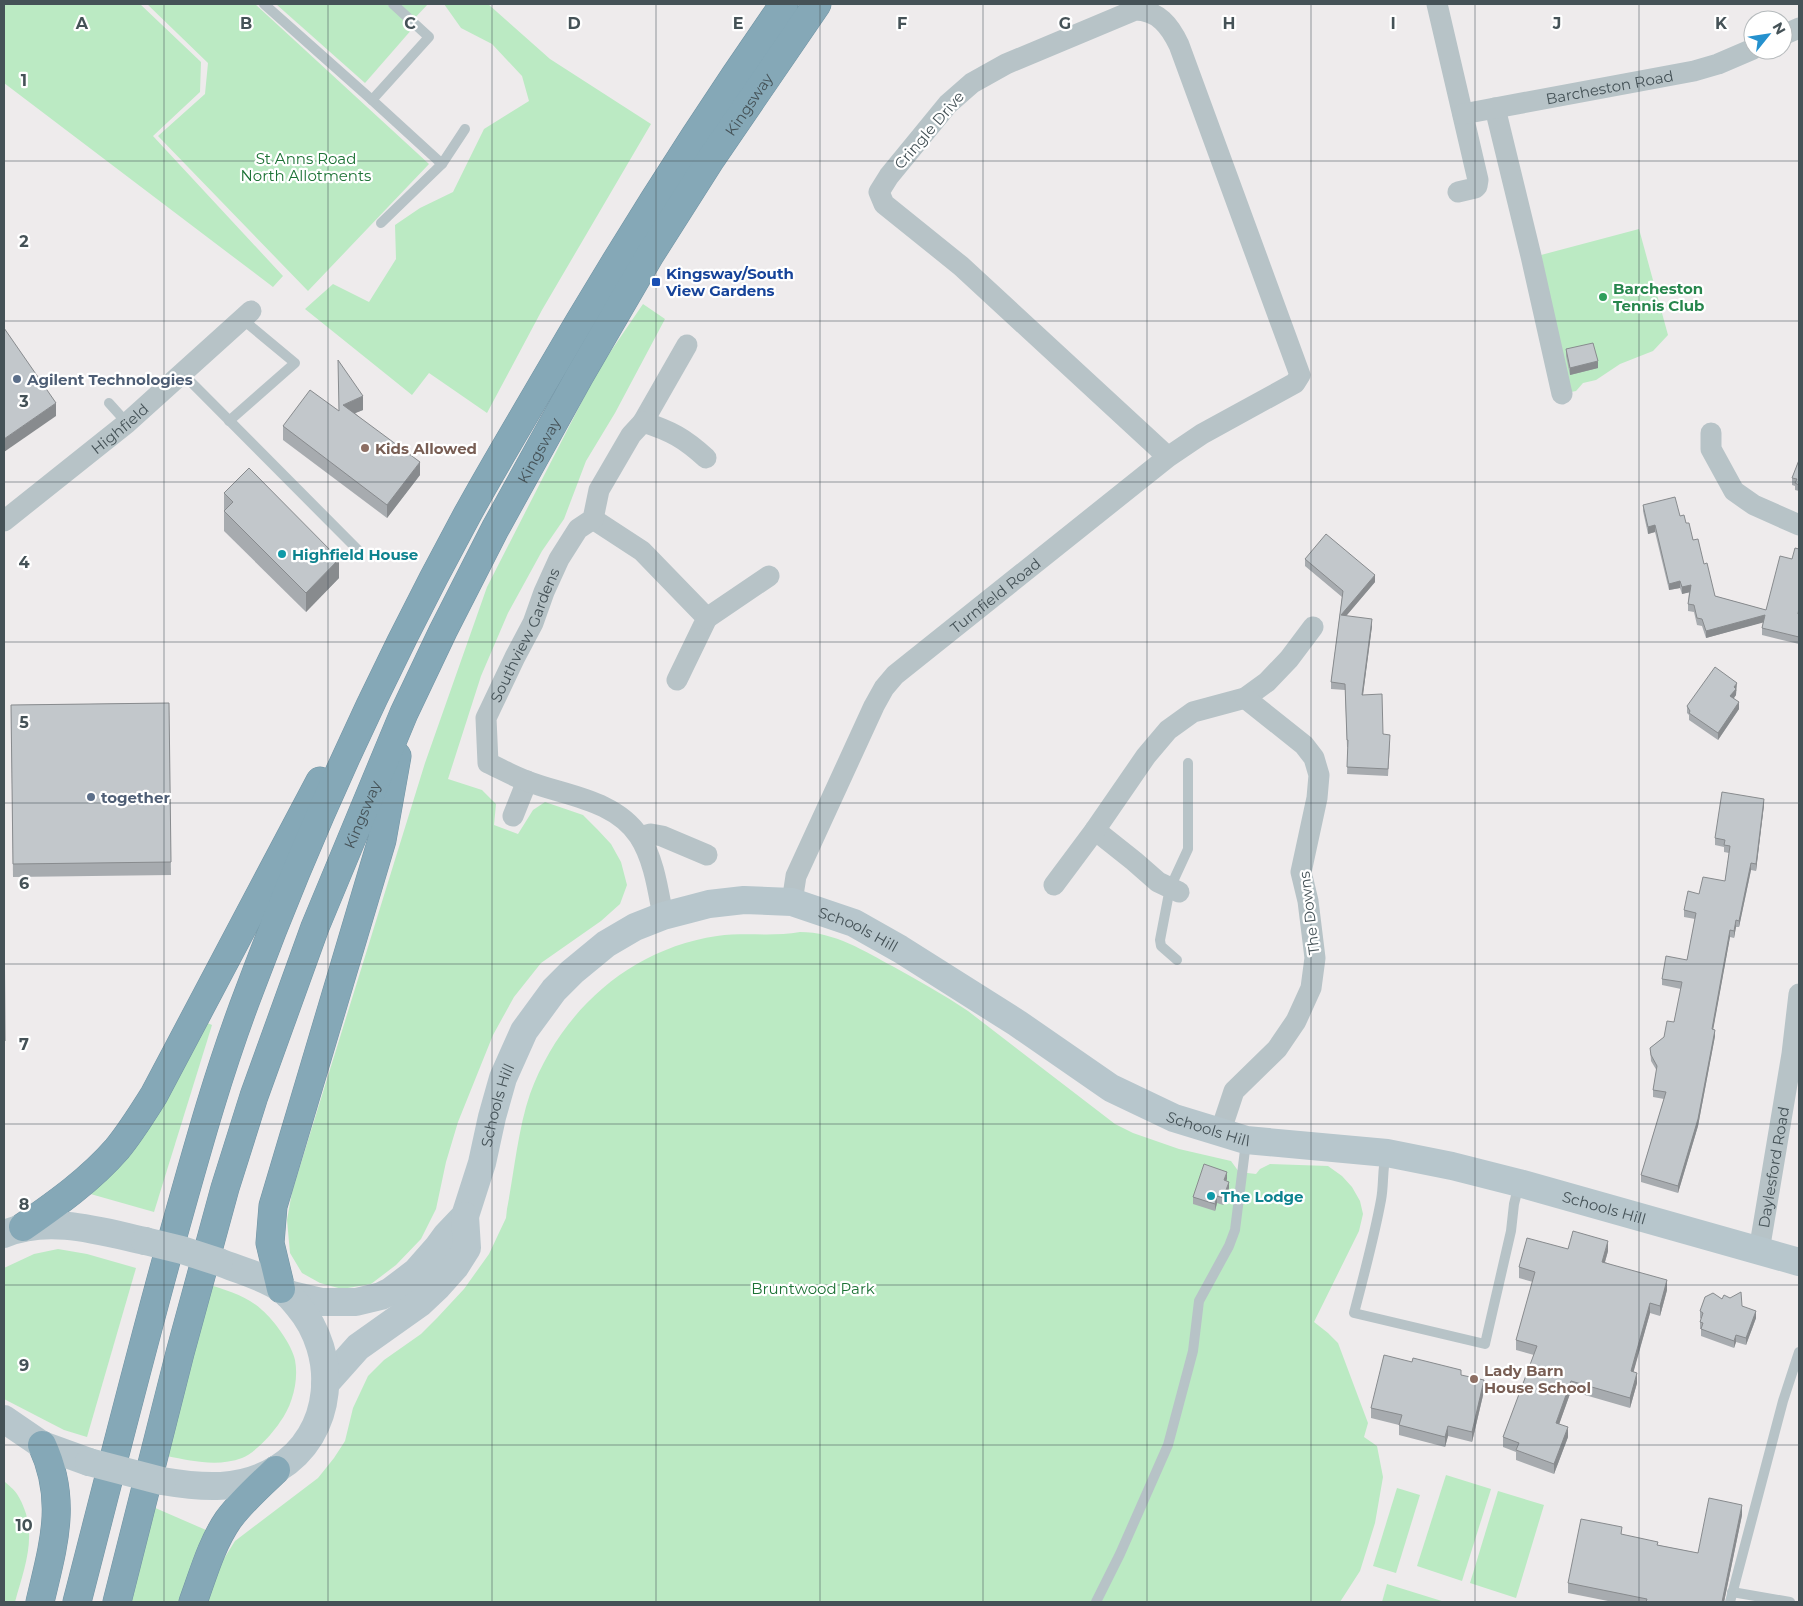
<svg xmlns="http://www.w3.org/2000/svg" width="1803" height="1606" font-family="Montserrat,sans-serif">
  <rect width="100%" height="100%" fill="#eeebec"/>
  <g fill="#bbeac3">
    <polygon points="4,4 140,4 201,62 200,92 153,136 283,276 273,287 4,83"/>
    <polygon points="147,4 255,4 429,164 308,291 158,136 205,94 208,63"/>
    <polygon points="276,4 387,4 413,28 365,83"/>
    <polygon points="393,4 428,4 412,21"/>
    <polygon points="444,4 488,4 550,59 651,124 542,310 487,413 429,373 412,395 305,309 333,284 369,302 396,259 395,225 420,208 453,192 484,129 529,101 522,76 492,44 461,28"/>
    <polygon points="1639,229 1668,335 1653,351 1620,364 1596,380 1583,383 1576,391 1571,392 1541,255"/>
    <polygon points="643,304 665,319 615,413 586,461 564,519 542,551 508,613 481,676 448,779 482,790 496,804 494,825 518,834 533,810 545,802 583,815 597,829 611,844 621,862 627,885 620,904 601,921 541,963 514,997 493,1035 458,1122 446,1162 436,1209 421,1239 396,1265 371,1284 342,1289 320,1283 302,1273 290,1253 287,1220 292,1192 425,763 487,587 598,370"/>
    <path d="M800 932C835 932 864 951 894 967 919 981 944 995 968 1011L1115 1124 1133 1133 1179 1149 1231 1161 1239 1172 1256 1174 1260 1169 1270 1164 1328 1166 1342 1176 1352 1187 1360 1201 1363 1214 1359 1231 1314 1322 1328 1333 1338 1343 1368 1423 1364 1437 1377 1446 1383 1477 1375 1523 1360 1571 1340 1602H204L215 1573 235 1541 318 1478 334 1458 345 1441 353 1408 368 1376 384 1360 421 1334 437 1318 464 1289 489 1254 506 1218 507 1209C514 1173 518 1129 530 1094 560 1012 629 949 717 936 745 932 773 937 800 932Z"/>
    <polygon points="203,1021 212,1025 154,1212 87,1193"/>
    <polygon points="58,1249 87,1254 136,1268 87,1437 64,1430 4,1399 4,1268 34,1254"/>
    <path d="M207 1284C226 1290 247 1296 262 1310 274 1320 292 1345 295 1360 299 1381 292 1406 280 1422 273 1433 255 1453 242 1458 218 1467 191 1461 167 1456Z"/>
    <polygon points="1446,1475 1491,1489 1462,1581 1417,1566"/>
    <path d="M4 1481C8 1485 14 1489 17 1494 40 1531 25 1565 15 1602H4Z"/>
    <polygon points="1397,1488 1420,1495 1396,1573 1373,1566"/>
    <polygon points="1498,1491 1544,1505 1516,1598 1470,1583"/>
    <polygon points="153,1507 206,1530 179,1602 128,1602"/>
    <polygon points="1387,1584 1445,1602 1382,1602"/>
  </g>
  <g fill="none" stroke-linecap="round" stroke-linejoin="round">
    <defs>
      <g id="highway">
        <path d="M23 1227C56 1204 90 1180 117 1149 131 1132 142 1114 154 1095L320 781"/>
        <polyline points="281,1289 270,1243 273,1206 382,840 397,756"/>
        <path d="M40 1602C53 1546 68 1501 42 1445"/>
        <path d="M77 1602C108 1482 138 1362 171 1243 195 1157 218 1072 250 989 310 828 385 666 467 515 491 471 517 428 542 385 618 254 698 127 784 4"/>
        <path id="s7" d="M117 1602 180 1353 225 1188 254 1096 315 927 404 713 443 631 495 529 579 377 650 255 711 159 817 4"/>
        <path d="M193 1602C203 1575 211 1545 228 1520 241 1502 259 1486 276 1470"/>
      </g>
    </defs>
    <use href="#highway" stroke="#7193a3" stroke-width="29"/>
    <g stroke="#b7c3c7" stroke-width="10">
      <polyline points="264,4 372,100 429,37 393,4"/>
      <polyline points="372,100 442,164 465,129"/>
      <polyline points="381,223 442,164"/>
      <polyline points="181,372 358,550"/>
      <polyline points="109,403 127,423"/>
      <polyline points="229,421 295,363 242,319"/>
      <polyline points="1177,960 1161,946 1160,940 1170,888 1188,849 1188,763"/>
      <path d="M1386 1154C1382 1170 1384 1185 1381 1200 1374 1238 1364 1275 1354 1313L1485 1344 1511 1231 1514 1204 1519 1184"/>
      <polyline points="1732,1592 1790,1602"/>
      <polyline points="1096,1602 1120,1554 1168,1445 1193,1351 1199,1301 1229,1246 1235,1230 1246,1142"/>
      <polyline points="1730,1602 1783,1401 1799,1352"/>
    </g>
    <g stroke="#b7c3c7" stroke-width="21">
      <polyline points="1437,4 1478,180 1477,186 1475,188 1458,192"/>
      <polyline points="1783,35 1799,28"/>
      <polyline points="1495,108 1531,256 1562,394"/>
      <path id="s1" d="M1463 114 1694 71 1718 64 1753 49"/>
      <polyline points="643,422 687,345"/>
      <polyline points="1711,433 1711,449 1734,491 1754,505 1799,525"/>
      <polyline points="593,519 642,551 707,618 677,680"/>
      <path id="s2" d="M4 521 127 423 251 311"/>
      <polyline points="707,618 769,576"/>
      <polyline points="513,816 527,781"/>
      <polyline points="1095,830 1134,861 1158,882 1179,892"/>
      <polyline points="640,837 651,834 662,836 707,855"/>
      <polyline points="1054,885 1095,830 1146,756 1168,730 1193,712 1245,698 1267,682 1289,659 1313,627"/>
      <path id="s3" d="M792 902 796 876 874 706 884 688 895 675 1168 457 1202 434 1295 383 1300 375 1179 45C1170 26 1158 10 1135 10L1006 64 972 83 948 104 889 176 879 192 884 204 961 266 1168 457"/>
      <path id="s4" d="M663 916C658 890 654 859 639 836 614 799 565 796 527 781 513 776 501 769 488 763L486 718 515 657 533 623 544 592 559 559 578 529 593 519 599 490 631 435 643 422C671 431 684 438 706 458"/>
      <polyline points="1220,1133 1234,1091 1277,1049 1296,1021 1311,988 1315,958 1308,901 1301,872 1317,798 1319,775 1314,758 1304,745 1245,698"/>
      <path id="s5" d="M1759 1251 1792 1054 1799 994"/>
    </g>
    <g stroke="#b7c6cc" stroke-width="28">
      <path d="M4 1234C48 1215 100 1231 145 1241"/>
      <path id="s6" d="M287 1294 321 1302H356L381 1296 391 1291 416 1272 438 1247 446 1236 465 1216 482 1163 492 1117 503 1078 524 1031 554 990 572 972 606 944 635 927 663 916 690 909 709 904 744 900 792 902 854 923 900 949 1017 1023 1111 1088 1174 1118 1246 1140 1387 1153 1452 1166 1519 1183 1799 1262"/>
      <polyline points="325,1384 358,1347 420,1303 438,1286 455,1267 467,1248 465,1216"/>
      <polyline points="4,1419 42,1445 89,1462"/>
      <path d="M162 1481C203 1488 240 1491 277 1469 335 1434 339 1354 298 1306 293 1300 288 1293 282 1289 263 1276 239 1270 219 1262"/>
    </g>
    <use href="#highway" stroke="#85a8b7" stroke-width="28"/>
    <g stroke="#b7c6cc" stroke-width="28">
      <polyline points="145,1241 182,1250 219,1262"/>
      <polyline points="89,1462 162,1481"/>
    </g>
  </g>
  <g fill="#a7abaf">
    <polygon points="1566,349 1598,368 1570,375 1566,356"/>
    <polygon points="363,410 355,413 420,475 387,518 283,440 283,426 339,411"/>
    <polygon points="1799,460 1799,491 1795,490 1795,486 1792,485 1792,478"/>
    <polygon points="224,493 339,578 306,612 224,531"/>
    <polygon points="1643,505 1680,516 1686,523 1704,564 1715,596 1766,610 1792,559 1799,549 1799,644 1762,635 1762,628 1763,622 1706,638 1702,626 1697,625 1694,612 1688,611 1688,604 1689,592 1682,594 1680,588 1669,590 1655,532 1648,534 1643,511"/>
    <polygon points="1305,559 1375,582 1346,616 1372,626 1363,695 1383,734 1390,742 1388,776 1347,774 1348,747 1347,747 1345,690 1331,689 1331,682 1342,597 1305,566"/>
    <polygon points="1737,690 1736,691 1736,695 1734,698 1739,709 1718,740 1689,720 1689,715 1687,713 1687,706"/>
    <polygon points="169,703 171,875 13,877 11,705"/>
    <polygon points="1764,805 1756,871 1751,870 1739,927 1736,927 1734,938 1730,937 1713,1029 1715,1036 1698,1126 1678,1193 1641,1182 1641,1175 1664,1099 1653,1097 1653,1090 1657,1071 1651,1061 1650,1048 1664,1037 1674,1022 1681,989 1662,985 1662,979 1687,960 1695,919 1684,917 1684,910 1699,894 1725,881 1729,853 1724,852 1724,847 1715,845 1715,838"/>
    <polygon points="4,896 5,1041 5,1054 4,1054"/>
    <polygon points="1227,1179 1226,1181 1229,1188 1223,1205 1217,1203 1215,1211 1193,1204 1193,1197"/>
    <polygon points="1568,1249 1608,1251 1605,1262 1667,1290 1660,1316 1650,1313 1633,1372 1637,1383 1630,1408 1571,1391 1559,1424 1568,1437 1554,1474 1516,1460 1516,1452 1503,1447 1503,1437 1534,1355 1516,1350 1516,1340 1533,1282 1519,1278 1519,1267"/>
    <polygon points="1722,1299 1742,1306 1756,1318 1746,1345 1736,1342 1734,1348 1701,1336 1701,1329 1700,1329 1700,1322 1701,1319 1700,1318 1700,1311"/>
    <polygon points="1461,1375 1484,1391 1472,1442 1448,1436 1445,1447 1399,1435 1399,1425 1371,1418 1371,1408"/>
    <polygon points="1742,1515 1724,1602 1613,1602 1568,1593 1568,1583 1622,1535 1658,1545 1698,1553"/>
  </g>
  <g fill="#888b8e">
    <polygon points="1598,361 1598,368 1570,375 1570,368"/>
    <polygon points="363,396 363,410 343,418 343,405"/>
    <polygon points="56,403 56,416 4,452 4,439"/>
    <polygon points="420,462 420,475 387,518 387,505"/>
    <polygon points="1655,525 1655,532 1648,534 1648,527"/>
    <polygon points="339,559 339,578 306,612 306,593"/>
    <polygon points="1375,575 1375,582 1341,622 1341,615"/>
    <polygon points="1680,581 1680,588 1669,590 1669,584"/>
    <polygon points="1691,585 1691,592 1682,594 1682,587"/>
    <polygon points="1765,615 1765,622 1706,638 1706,631"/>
    <polygon points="1372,619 1372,626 1362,702 1362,695"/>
    <polygon points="1737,683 1736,695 1730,703 1730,696 1734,687"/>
    <polygon points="1739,702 1739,709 1718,740 1718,733"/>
    <polygon points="1764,799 1764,805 1756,871 1756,864"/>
    <polygon points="1751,863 1751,870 1739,927 1739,921"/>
    <polygon points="1736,920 1736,927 1734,938 1734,931"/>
    <polygon points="1730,930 1730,937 1712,1036 1712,1029"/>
    <polygon points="1715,1030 1715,1036 1698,1126 1678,1193 1678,1186"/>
    <polygon points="1227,1172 1227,1179 1224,1187 1224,1180"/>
    <polygon points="1229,1182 1229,1188 1223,1205 1223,1198"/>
    <polygon points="1217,1196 1217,1203 1215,1211 1215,1204"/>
    <polygon points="1608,1241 1608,1251 1602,1272 1602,1262"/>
    <polygon points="1667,1280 1667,1290 1660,1316 1660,1306"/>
    <polygon points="1650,1303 1650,1313 1631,1381 1631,1371"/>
    <polygon points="1756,1311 1756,1318 1746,1345 1746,1338"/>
    <polygon points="1736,1335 1736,1342 1734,1348 1734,1341"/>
    <polygon points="1637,1373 1637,1383 1630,1408 1630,1398"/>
    <polygon points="1484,1380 1484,1391 1472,1442 1472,1432"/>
    <polygon points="1571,1381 1571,1391 1556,1433 1556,1423"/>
    <polygon points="1448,1426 1448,1436 1445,1447 1445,1437"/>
    <polygon points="1568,1427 1568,1437 1554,1474 1554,1464"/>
    <polygon points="1742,1505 1742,1515 1724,1602 1722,1602"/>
  </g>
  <g fill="#c2c7cb" stroke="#888b8e">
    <polygon points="4,328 56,403 4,439"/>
    <polygon points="1593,343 1598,361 1570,368 1566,349"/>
    <polygon points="338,360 363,396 343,405 420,462 387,505 283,426 310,390 339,411"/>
    <polygon points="1799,460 1799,485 1795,483 1797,479 1792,478"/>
    <polygon points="249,468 339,559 306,593 224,511 233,502 224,493"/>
    <polygon points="1675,497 1680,516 1684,515 1686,523 1689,523 1693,540 1698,539 1704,564 1707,563 1715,596 1766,610 1780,556 1792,559 1795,548 1799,549 1799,608 1798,614 1799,614 1799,637 1762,628 1765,615 1706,631 1702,619 1697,618 1694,605 1688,604 1691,585 1682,587 1680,581 1669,584 1655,525 1648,527 1643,505"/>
    <polygon points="1326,534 1375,575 1341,615 1372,619 1362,695 1382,694 1383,734 1390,735 1388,769 1347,767 1348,740 1347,740 1345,684 1331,682 1343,591 1305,559"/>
    <polygon points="1715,667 1737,683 1734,687 1736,689 1730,696 1739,702 1718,733 1689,713 1690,711 1687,706"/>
    <polygon points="169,703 171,862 13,864 11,705"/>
    <polygon points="1722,792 1764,799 1756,864 1751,863 1739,921 1736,920 1734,931 1730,930 1712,1029 1715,1030 1698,1119 1678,1186 1641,1175 1666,1092 1653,1090 1657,1066 1651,1055 1650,1048 1664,1037 1667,1021 1674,1022 1682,982 1662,979 1666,956 1687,960 1696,913 1684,910 1688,891 1699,894 1703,877 1725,881 1730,846 1724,845 1725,840 1715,838"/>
    <polygon points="4,896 5,1041 4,1041"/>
    <polygon points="1204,1164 1227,1172 1224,1180 1229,1182 1223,1198 1217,1196 1215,1204 1193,1197"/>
    <polygon points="1573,1231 1608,1241 1602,1262 1667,1280 1660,1306 1650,1303 1631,1371 1637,1373 1630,1398 1571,1381 1556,1423 1568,1427 1554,1464 1516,1450 1519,1443 1503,1437 1537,1346 1516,1340 1535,1272 1519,1267 1527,1238 1568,1249"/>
    <polygon points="1741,1292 1742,1306 1756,1311 1746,1338 1736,1335 1734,1341 1701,1329 1703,1323 1700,1322 1703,1313 1700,1311 1705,1297 1713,1293 1722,1299 1724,1295 1730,1298"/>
    <polygon points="1384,1355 1412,1362 1413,1358 1461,1370 1461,1375 1484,1380 1472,1432 1448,1426 1445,1437 1399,1425 1402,1415 1371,1408"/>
    <polygon points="1709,1498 1742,1505 1722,1602 1646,1602 1647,1599 1568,1583 1581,1519 1622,1527 1621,1534 1658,1542 1657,1545 1698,1553"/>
  </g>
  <path fill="none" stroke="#455257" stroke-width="1" stroke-opacity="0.55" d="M164 4V1602M328 4V1602M492 4V1602M656 4V1602M820 4V1602M983 4V1602M1147 4V1602M1311 4V1602M1475 4V1602M1639 4V1602M4 161H1799M4 321H1799M4 482H1799M4 642H1799M4 803H1799M4 964H1799M4 1124H1799M4 1285H1799M4 1445H1799"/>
  <rect fill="#1a4fb4" stroke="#fff" stroke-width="2" x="651" y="277" width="10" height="10" rx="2.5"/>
  <circle fill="#2e9e5b" stroke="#fff" stroke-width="2" cx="1603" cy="297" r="5"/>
  <g fill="#5c6f8a" stroke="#fff" stroke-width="2">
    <circle cx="17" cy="379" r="5"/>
    <circle cx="91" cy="797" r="5"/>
  </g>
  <g fill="#8d6e63" stroke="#fff" stroke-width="2">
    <circle cx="365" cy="448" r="5"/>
    <circle cx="1474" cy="1379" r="5"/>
  </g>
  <g fill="#0f9aa8" stroke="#fff" stroke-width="2">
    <circle cx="282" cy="554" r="5"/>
    <circle cx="1211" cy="1196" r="5"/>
  </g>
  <g text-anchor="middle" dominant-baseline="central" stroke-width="4.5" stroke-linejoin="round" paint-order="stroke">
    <g font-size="15" fill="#455257" stroke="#fff">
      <text stroke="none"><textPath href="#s1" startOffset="149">Barcheston Road</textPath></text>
      <text stroke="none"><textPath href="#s7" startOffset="1636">Kingsway</textPath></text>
      <text transform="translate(929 130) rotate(-49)">Cringle Drive</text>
      <text stroke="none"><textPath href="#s2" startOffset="148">Highfield</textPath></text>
      <text stroke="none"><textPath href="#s7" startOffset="1231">Kingsway</textPath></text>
      <text stroke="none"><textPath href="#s3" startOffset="379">Turnfield Road</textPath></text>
      <text stroke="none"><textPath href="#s4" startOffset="391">Southview Gardens</textPath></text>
      <text stroke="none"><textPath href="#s7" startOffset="826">Kingsway</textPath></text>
      <text transform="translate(1309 913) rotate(-97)">The Downs</text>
      <text stroke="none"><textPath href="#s6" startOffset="794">Schools Hill</textPath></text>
      <text stroke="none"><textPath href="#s6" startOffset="328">Schools Hill</textPath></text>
      <text stroke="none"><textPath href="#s6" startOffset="1199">Schools Hill</textPath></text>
      <text stroke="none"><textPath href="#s5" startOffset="85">Daylesford Road</textPath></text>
      <text stroke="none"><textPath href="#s6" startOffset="1604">Schools Hill</textPath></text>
    </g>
    <g font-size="15" fill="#1c7235" stroke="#fff">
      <text x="306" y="158">St Anns Road<tspan x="306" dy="17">North Allotments</tspan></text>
      <text x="813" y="1288">Bruntwood Park</text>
    </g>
    <g font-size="15" font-weight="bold" fill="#164399" stroke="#fff" text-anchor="start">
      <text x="666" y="273">Kingsway/South<tspan x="666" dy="17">View Gardens</tspan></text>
    </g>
    <g font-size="15" font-weight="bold" fill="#27864d" stroke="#fff" text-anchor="start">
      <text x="1613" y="288">Barcheston<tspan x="1613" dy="17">Tennis Club</tspan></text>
    </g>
    <g font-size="15" font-weight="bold" fill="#4e5e75" stroke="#fff" text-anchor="start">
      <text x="27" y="379">Agilent Technologies</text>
      <text x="101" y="797">together</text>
    </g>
    <g font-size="15" font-weight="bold" fill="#785e54" stroke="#fff" text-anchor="start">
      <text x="375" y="448">Kids Allowed</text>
      <text x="1484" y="1370">Lady Barn<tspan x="1484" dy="17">House School</tspan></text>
    </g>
    <g font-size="15" font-weight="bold" fill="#0d838f" stroke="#fff" text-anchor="start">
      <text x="292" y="554">Highfield House</text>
      <text x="1221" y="1196">The Lodge</text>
    </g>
  </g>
  <g font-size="16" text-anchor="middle" font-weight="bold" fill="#455257" stroke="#fff" stroke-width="4.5" stroke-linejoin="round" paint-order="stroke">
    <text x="82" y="29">A</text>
    <text x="246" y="29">B</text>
    <text x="410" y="29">C</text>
    <text x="574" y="29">D</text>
    <text x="738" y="29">E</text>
    <text x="902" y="29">F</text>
    <text x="1065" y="29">G</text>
    <text x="1229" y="29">H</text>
    <text x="1393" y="29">I</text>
    <text x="1557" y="29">J</text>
    <text x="1721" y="29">K</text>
    <text x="24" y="86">1</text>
    <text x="24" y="247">2</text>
    <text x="24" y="407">3</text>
    <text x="24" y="568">4</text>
    <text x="24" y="728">5</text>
    <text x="24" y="889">6</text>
    <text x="24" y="1050">7</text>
    <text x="24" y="1210">8</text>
    <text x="24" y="1371">9</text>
    <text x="24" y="1531">10</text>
  </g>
  <rect width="1803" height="1606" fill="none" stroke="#455257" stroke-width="10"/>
  <g transform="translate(1768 35) rotate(60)"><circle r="24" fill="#ffffff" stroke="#b5babc"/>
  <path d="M0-4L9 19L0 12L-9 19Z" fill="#2591ce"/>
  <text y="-8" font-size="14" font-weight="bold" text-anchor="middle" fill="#455257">N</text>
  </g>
</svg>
